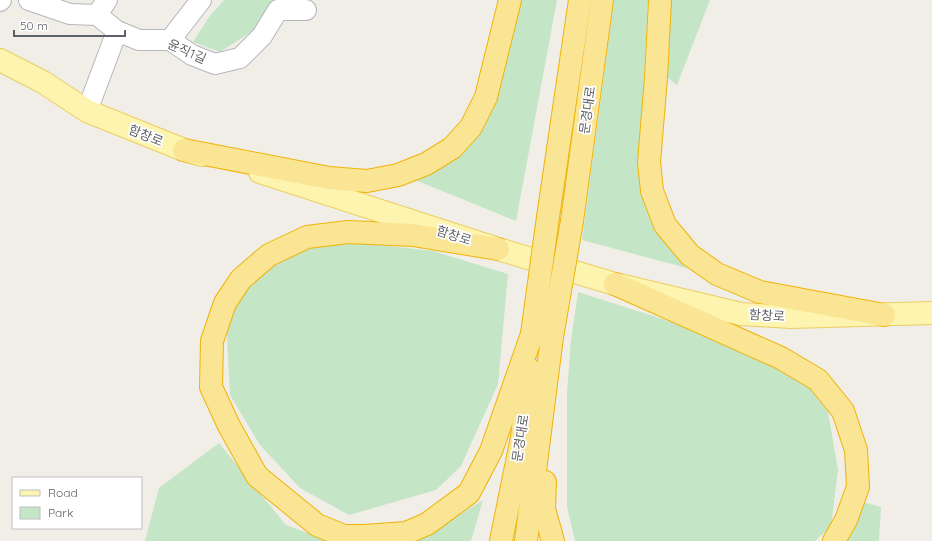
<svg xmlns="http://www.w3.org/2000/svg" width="932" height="541" font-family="Quicksand,'Noto Sans KR',sans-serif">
  <rect width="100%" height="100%" fill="#f0eee7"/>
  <g fill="#c4e6c6">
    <polygon points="224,0 278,0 254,30 220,52 193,42 209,17"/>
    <polygon points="516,0 557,0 516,221 415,180 473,138"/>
    <polygon points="614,0 648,0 639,177 657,222 709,274 582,240"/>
    <polygon points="666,0 710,0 677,85 664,75"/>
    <polygon points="327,239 433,251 508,274 498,384 461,466 436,490 349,515 300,488 260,445 230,395 226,319 265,265"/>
    <polygon points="578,292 703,332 797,370 828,412 838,470 831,526 815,541 575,541 567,507 567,392 571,340"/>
    <polygon points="219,443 286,525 329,541 145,541 159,488"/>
    <polygon points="483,500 471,541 410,541 427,535"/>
    <polygon points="863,502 881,507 879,541 842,541"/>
  </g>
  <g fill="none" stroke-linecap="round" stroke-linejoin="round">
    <defs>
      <g id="minor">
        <polyline points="29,0 70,14 97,15 117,31 139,40 170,40 192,55 215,64 240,58 262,36 278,10 306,10"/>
        <polyline points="0,1 1,0"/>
        <polyline points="97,15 107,0"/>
        <polyline points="170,40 201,0"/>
        <polyline points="87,111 117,31"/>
      </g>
      <g id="major">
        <polyline points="0,60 43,82 87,111 184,150 202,155"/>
        <polyline points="260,172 498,249 615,284 741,314 791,317 932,313"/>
      </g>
      <g id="highway">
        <polyline points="660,0 656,78 649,162 652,191 665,225 690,255 717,274 760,292 884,315"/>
        <polyline points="184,150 329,178 367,181 398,175 426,164 452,148 471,127 486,97 510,0"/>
        <polyline points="548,217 580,0"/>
        <polyline points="572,221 602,0"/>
        <polyline points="498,249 413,235 348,232 307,237 269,255 241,279 225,303 212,341 211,387 229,426 257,476 317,525 344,536 364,536 406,533 427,524 469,493 491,451 532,334"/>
        <polyline points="615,284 781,358 818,380 843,411 856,450 858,487 846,520 834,541"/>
        <polyline points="545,482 544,509 553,541"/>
        <polyline points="501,541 522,437 529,369"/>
        <polyline points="526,541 552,337"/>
      </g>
    </defs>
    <use href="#minor" stroke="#b4b6bb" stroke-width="22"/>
    <use href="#major" stroke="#edce62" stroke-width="24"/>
    <use href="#highway" stroke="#efb308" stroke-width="24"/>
    <use href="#minor" stroke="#fff" stroke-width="20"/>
    <use href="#major" stroke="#fcf4af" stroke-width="22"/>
    <use href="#highway" stroke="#fae594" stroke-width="22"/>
    <defs>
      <g id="highway-bridge">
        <polyline points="532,334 548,217"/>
        <polyline points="552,337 572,221"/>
      </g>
    </defs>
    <use href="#highway-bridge" stroke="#efb308" stroke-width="24" stroke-linecap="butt"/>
    <use href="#highway-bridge" stroke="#fae594" stroke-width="22"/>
  </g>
  <g text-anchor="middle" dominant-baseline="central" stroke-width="3.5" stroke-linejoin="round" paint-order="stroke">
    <g font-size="13" fill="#5e6167" stroke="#fff">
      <text transform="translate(187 51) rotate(24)">윤직1길</text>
      <text transform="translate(587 110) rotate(-82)">문경대로</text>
      <text transform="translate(146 135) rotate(22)">함창로</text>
      <text transform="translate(454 235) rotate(18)">함창로</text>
      <text transform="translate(767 315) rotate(3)">함창로</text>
      <text transform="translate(520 438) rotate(-81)">문경대로</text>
    </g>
  </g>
  <rect x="12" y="477" width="130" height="52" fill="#ffffff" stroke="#bfc0c2"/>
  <rect x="20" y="490" width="20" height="6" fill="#fcf4af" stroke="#bfc0c2"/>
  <text x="48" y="497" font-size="12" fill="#5e6167">Road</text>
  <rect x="20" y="507" width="20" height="12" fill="#c4e6c6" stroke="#bfc0c2"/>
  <text x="48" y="517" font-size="12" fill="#5e6167">Park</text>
  <path d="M14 30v6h111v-6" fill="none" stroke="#5e6167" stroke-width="2"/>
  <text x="20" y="30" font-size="12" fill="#5e6167" stroke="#ffffff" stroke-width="3" paint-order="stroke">50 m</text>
</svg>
